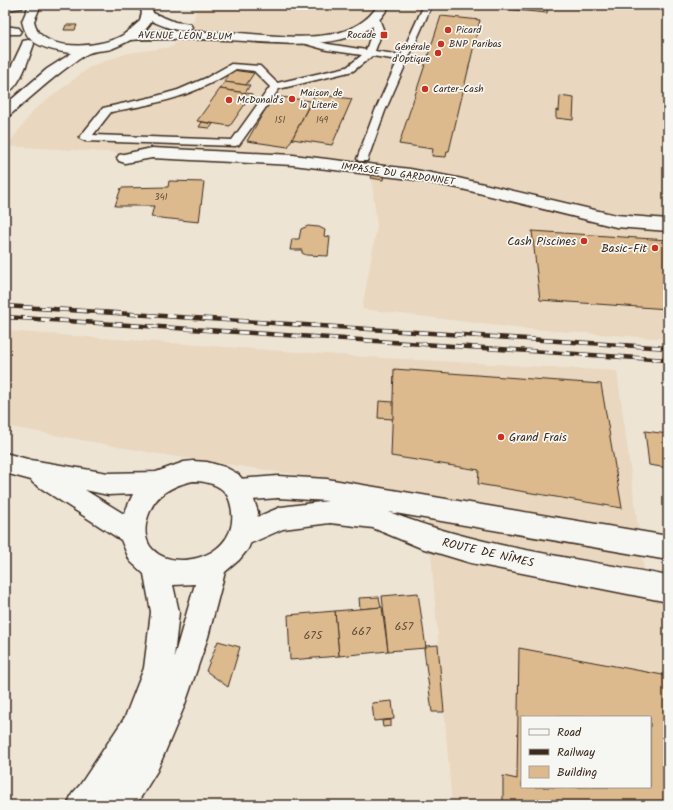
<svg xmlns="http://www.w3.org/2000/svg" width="673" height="810" font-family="Kalam,sans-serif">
  <rect width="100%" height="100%" fill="#eee4d4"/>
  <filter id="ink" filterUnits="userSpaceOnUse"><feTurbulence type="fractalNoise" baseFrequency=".025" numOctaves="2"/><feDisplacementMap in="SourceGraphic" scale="8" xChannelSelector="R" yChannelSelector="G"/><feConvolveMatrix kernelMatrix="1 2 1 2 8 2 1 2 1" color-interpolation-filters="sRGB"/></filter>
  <g filter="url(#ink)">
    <g fill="#e9d7bf" fill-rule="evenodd">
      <polygon points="197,5 668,5 668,339 515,328 362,309 377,226 370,168 7,146 34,110 91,66 128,53 172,47 194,20"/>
      <path d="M5 331 366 357 617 371 647 594 668 598V805H452L426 494 158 454 5 426ZM522 717H650V787H522Z"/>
    </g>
    <g fill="#dcba8e" stroke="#3b2a1e" fill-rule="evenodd">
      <polygon points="463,5 548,5 547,13"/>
      <polygon points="441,16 480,20 449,151 447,151 446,157 432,156 433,149 399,144"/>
      <polygon points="66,25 77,25 75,30 64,30"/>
      <polygon points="232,70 254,73 246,85 224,82"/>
      <polygon points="225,82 246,85 250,85 245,93 220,89"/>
      <polygon points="220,89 252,94 230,126 197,121"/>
      <polygon points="315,94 352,99 332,145 292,139"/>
      <polygon points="273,96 311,101 288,147 247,141"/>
      <polygon points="560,96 574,98 573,120 556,118 556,110 559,111"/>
      <polygon points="202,122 213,124 210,128 199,127"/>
      <polygon points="373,173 384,175 383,180 371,178"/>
      <polygon points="169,181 204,182 199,222 151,217 154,206 115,206 121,188 168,187"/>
      <polygon points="308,226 319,227 325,230 324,236 330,237 328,256 306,255 302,253 302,250 290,250 292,239 299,239 301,229"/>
      <polygon points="532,231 668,240 668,309 540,300"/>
      <polygon points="394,369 601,384 622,508 478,484 479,470 391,456"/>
      <polygon points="379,401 393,402 393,419 378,418"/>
      <polygon points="645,431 668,434 668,468 649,465"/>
      <polygon points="418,593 426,648 388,651 382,596"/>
      <polygon points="379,597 381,607 360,609 359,598"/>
      <polygon points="382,607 388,651 339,656 335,611"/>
      <polygon points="335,611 339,656 290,660 288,615"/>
      <polygon points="218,641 240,647 228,687 206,671"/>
      <polygon points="438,645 444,712 432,712 424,649 426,648 426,646"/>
      <path d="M519 648 668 676V805H515L503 802V776L517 779ZM522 717H650V787H522Z"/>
      <polygon points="392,701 394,719 374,721 372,703"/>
      <polygon points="391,720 391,726 383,727 382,721"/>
    </g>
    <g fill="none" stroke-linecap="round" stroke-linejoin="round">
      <defs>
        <path id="service" d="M424 5H432L385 111 367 161H359L357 159 375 111 398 60 372 56 353 71 279 89 239 145 235 146 85 141 79 138 103 108 153 97 178 90 206 78 231 64 260 66 277 83 347 67 362 55 327 50 302 43 300 41 305 38 328 44 366 50 373 29 371 18 372 16H378L383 29 375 51 401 55ZM236 69 254 71 270 87 232 140 93 135 111 112C136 107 162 103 186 94 203 88 220 79 236 69Z"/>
        <polygon id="minor" points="152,148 293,155 410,169 458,178 616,215 668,219 668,231 616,227 458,188 410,179 293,165 152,158 125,163 119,161 117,158 119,155"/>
        <g id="tertiary">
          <path d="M378 5H390C383 15 377 25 365 31 323 51 272 42 227 40 195 39 162 38 130 40L126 39 124 36 126 33C137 30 150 31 162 31 188 31 213 32 238 33 273 35 328 44 359 24 367 19 373 13 378 5Z"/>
          <path d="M148 11 175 22 190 24 192 27 190 30C175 33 158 23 144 18L142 15 144 12Z"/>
        </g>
        <path id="secondary" d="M278 476 327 479 668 536V560L389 512C478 547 575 558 668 576V602L471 563 421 548 373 528 330 523 283 529 242 547 233 543 229 535 233 527 281 507 328 501 278 498 238 501 229 498 226 490 229 482 238 479Z"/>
        <g id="primary">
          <path d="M29 5H41L34 21C35 24 36 29 38 32 55 52 103 47 123 35 129 31 134 26 140 21L142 12 138 5H150C164 26 127 43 111 49 104 51 94 50 87 54 59 71 35 94 10 115L5 116V105L47 69 72 53C59 52 32 47 26 33 24 29 23 25 22 21Z"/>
          <path d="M28 40 33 41 34 44C29 57 20 90 5 93V80L22 44 23 41Z"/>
          <path d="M5 453 31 460 108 473 156 472 184 462 193 461 207 462 225 467 238 474 247 485 253 497 258 512 257 527 248 549 239 560 225 572 208 637 184 707 157 771 136 805H67L72 794 80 785 125 717 144 668 151 612 144 574 130 561 121 540 33 483 31 480 5 473ZM193 481C208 481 226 486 230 502 251 573 120 582 150 511 157 493 175 485 193 481ZM85 490 108 495 133 494 124 514ZM195 584 174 657 179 612 173 585Z"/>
        </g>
        <g id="trunk">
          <polygon points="5,5 24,5 22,8 5,10"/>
          <polygon points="5,26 19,28 21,31 19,34 5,34"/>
        </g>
      </defs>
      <use href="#service" stroke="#3b2a1e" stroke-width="3"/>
      <use href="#minor" stroke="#3b2a1e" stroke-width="3"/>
      <use href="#tertiary" stroke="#3b2a1e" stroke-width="3"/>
      <use href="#secondary" stroke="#3b2a1e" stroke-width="3"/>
      <use href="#primary" stroke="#3b2a1e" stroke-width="3"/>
      <use href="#trunk" stroke="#3b2a1e" stroke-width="3"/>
      <use href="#service" fill="#f6f6f2" fill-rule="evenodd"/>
      <use href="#minor" fill="#f6f6f2" fill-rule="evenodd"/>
      <use href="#tertiary" fill="#f6f6f2" fill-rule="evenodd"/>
      <use href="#secondary" fill="#f6f6f2" fill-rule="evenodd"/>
      <use href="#primary" fill="#f6f6f2" fill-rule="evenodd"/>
      <use href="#trunk" fill="#f6f6f2" fill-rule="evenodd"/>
      <defs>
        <g id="rail">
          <polyline points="5,306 668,348"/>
          <polyline points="5,317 668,360"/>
        </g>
      </defs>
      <use href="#rail" stroke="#3b2a1e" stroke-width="4.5"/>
      <use href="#rail" stroke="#f6f6f2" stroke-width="3" stroke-dasharray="9" stroke-linecap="butt"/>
    </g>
  </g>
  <g fill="#c8321e" stroke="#f6f6f2" stroke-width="1.5">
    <circle cx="448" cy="30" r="4"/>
    <rect x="380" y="31" width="8" height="8" rx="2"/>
    <circle cx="441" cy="44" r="4"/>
    <circle cx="438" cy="53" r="4"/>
    <circle cx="425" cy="89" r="4"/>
    <circle cx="292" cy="99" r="4"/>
    <circle cx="229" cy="100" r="4"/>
    <circle cx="584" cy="241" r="4"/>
    <circle cx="655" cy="248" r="4"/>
    <circle cx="501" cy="437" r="4"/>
  </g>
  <g text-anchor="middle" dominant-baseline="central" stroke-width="3.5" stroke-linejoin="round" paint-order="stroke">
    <g font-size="9" fill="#634e3a">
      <text x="280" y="120">151</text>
      <text x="322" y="120">149</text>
      <text x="161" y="197">341</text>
    </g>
    <g font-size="10" fill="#3b2a1e" stroke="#f6f6f2" text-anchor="start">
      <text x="456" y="30">Picard</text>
      <text x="376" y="35" text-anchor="end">Rocade</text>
      <text x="449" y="44">BNP Paribas</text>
      <text x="430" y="47" text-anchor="end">Générale<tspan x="430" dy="12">d'Optique</tspan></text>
      <text x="433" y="89">Carter-Cash</text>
      <text x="300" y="93">Maison de<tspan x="300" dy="12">la Literie</tspan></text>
      <text x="237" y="100">McDonald's</text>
    </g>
    <g font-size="10" fill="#3b2a1e" stroke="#f6f6f2">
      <text transform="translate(185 36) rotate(1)">AVENUE LÉON BLUM</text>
      <text transform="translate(398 174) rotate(8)">IMPASSE DU GARDONNET</text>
    </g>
    <g font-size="12" fill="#3b2a1e" stroke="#f6f6f2" text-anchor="end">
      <text x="576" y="241">Cash Piscines</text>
      <text x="647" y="248">Basic-Fit</text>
      <text x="509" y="437" text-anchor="start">Grand Frais</text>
    </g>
    <g font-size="12" fill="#3b2a1e" stroke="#f6f6f2">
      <text transform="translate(488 553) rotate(13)">ROUTE DE NÎMES</text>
    </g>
    <g font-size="12" fill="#634e3a">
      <text x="404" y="626">657</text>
      <text x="361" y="631">667</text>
      <text x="313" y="635">675</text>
    </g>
  </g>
  <rect width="673" height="810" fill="none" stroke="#f6f6f2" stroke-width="20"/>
  <rect x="10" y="10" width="653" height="790" fill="none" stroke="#3b2a1e" stroke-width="1.5" filter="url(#ink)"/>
  <rect x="521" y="716" width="130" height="72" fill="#f6f6f2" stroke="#aba49d"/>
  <rect x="529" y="729" width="20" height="6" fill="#f6f6f2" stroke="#aba49d"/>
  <text x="557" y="736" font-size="12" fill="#3b2a1e">Road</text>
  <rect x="529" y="749" width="20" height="6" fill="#3b2a1e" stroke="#aba49d"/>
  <text x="557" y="756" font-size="12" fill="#3b2a1e">Railway</text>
  <rect x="529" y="766" width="20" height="12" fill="#dcba8e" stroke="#aba49d"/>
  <text x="557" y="776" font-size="12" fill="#3b2a1e">Building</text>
</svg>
